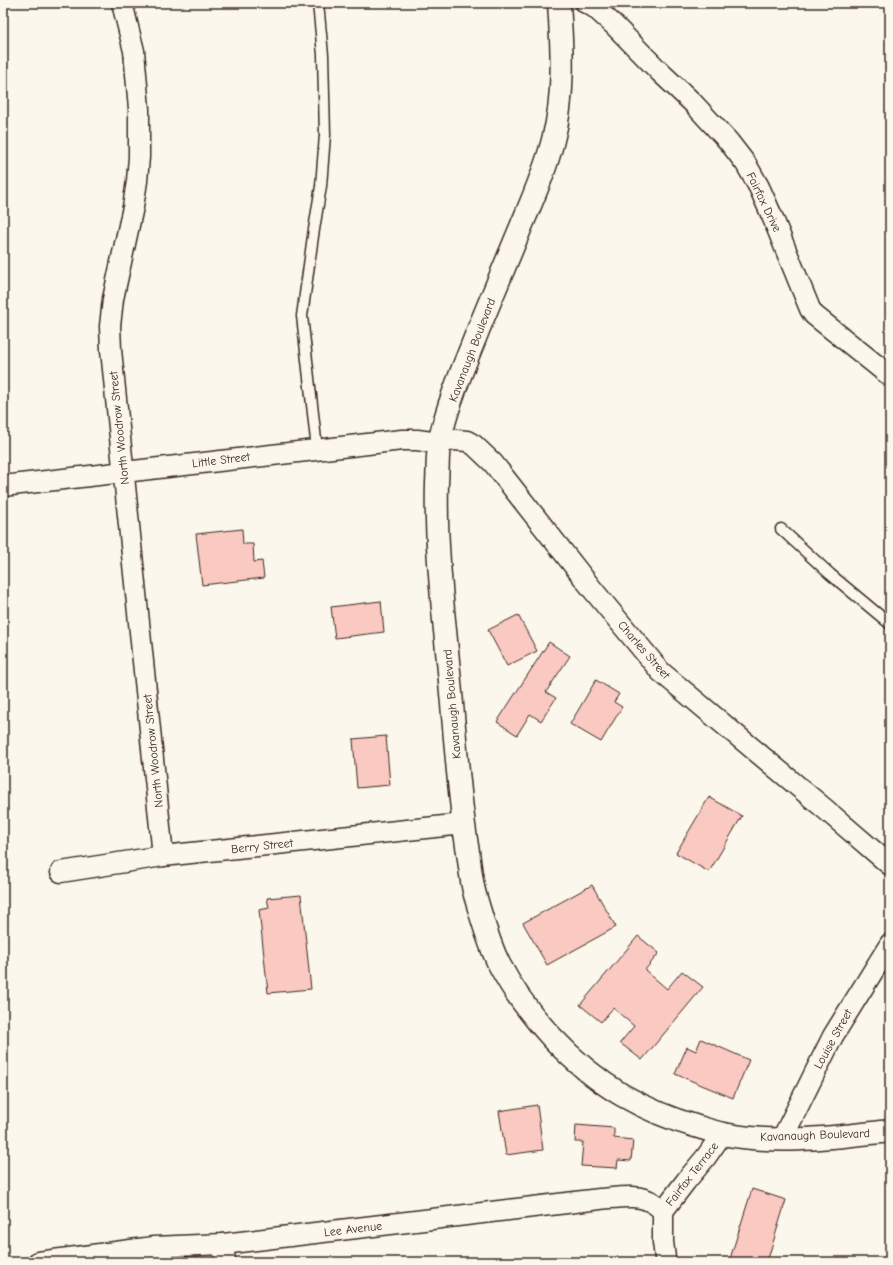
<svg xmlns="http://www.w3.org/2000/svg" width="893" height="1265" font-family="'Comic Neue',sans-serif">
  <rect width="100%" height="100%" fill="#fbf7ec"/>
  <filter id="ink" filterUnits="userSpaceOnUse"><feTurbulence type="fractalNoise" baseFrequency=".025" numOctaves="2"/><feDisplacementMap in="SourceGraphic" scale="8" xChannelSelector="R" yChannelSelector="G"/><feConvolveMatrix kernelMatrix="1 2 1 2 8 2 1 2 1" color-interpolation-filters="sRGB"/></filter>
  <g filter="url(#ink)">
    <g fill="#f9c9c2" stroke="#3b2a1e">
      <polygon points="242,529 243,544 253,544 254,562 262,561 264,578 202,585 196,534"/>
      <polygon points="381,601 384,632 335,638 331,607"/>
      <polygon points="518,615 537,651 507,666 488,630"/>
      <polygon points="549,642 570,656 546,692 556,698 541,721 530,714 517,735 497,722"/>
      <polygon points="596,680 619,694 614,702 622,707 601,742 570,724"/>
      <polygon points="386,736 390,785 357,788 353,739"/>
      <polygon points="709,797 742,816 709,872 676,853"/>
      <polygon points="592,885 616,927 547,965 523,923"/>
      <polygon points="301,895 311,989 268,993 259,910 269,908 267,898"/>
      <polygon points="638,936 659,953 645,970 667,989 682,971 703,987 642,1060 620,1043 634,1026 613,1008 601,1022 580,1005"/>
      <polygon points="701,1039 749,1060 733,1098 675,1074 687,1047 696,1051"/>
      <polygon points="537,1105 543,1150 506,1155 499,1111"/>
      <polygon points="576,1125 614,1128 614,1138 633,1140 631,1161 618,1160 617,1168 581,1166 583,1142 575,1142"/>
      <polygon points="752,1189 786,1200 767,1262 729,1262"/>
      <polygon points="561,1256 576,1262 558,1262"/>
    </g>
    <g fill="none" stroke-linecap="round" stroke-linejoin="round">
      <defs>
        <g id="service">
          <polyline points="317,449 302,316 313,236 321,186 325,135 323,55 318,3"/>
          <polyline points="781,529 830,574 890,624"/>
        </g>
        <g id="minor">
          <polyline points="122,3 134,51 139,109 139,157 137,181 133,207 113,299 110,326 111,350 163,856"/>
          <polyline points="586,3 594,7 614,25 660,72 693,103 729,142 746,164 759,187 772,216 810,309 814,315 890,376"/>
          <polyline points="3,486 402,440 417,440 439,443 455,440 467,441 474,445 493,463 593,590 661,672 825,809 890,865"/>
          <polyline points="61,872 163,856 463,824"/>
          <polyline points="782,1139 833,1036 890,944"/>
          <polyline points="223,1244 225,1262"/>
          <path d="M38 1262 154 1247 223 1244 600 1199C616 1198 639 1193 653 1203 657 1205 660 1208 663 1211"/>
          <polyline points="666,1262 665,1258 663,1242 663,1211 686,1181 706,1157 722,1134"/>
        </g>
        <path id="tertiary" d="M559 3C562 48 565 96 553 140 546 168 534 196 523 222 509 256 495 289 481 323 466 361 449 399 440 439 437 453 438 469 437 483 435 553 445 623 451 693 456 746 459 800 468 852 470 866 471 881 475 895 482 918 488 942 499 964 525 1014 573 1066 622 1095 645 1108 670 1119 695 1126 705 1129 714 1132 723 1134 778 1145 835 1137 890 1131"/>
      </defs>
      <use href="#service" stroke="#3b2a1e" stroke-width="13"/>
      <use href="#minor" stroke="#3b2a1e" stroke-width="23"/>
      <use href="#tertiary" stroke="#3b2a1e" stroke-width="25"/>
      <use href="#service" stroke="#fbf7ec" stroke-width="10"/>
      <use href="#minor" stroke="#fbf7ec" stroke-width="20"/>
      <use href="#tertiary" stroke="#fbf7ec" stroke-width="22"/>
    </g>
  </g>
  <g text-anchor="middle" dominant-baseline="central" stroke-width="3" stroke-linejoin="round" paint-order="stroke">
    <g font-size="12" fill="#3b2a1e" stroke="#fbf7ec">
      <text transform="translate(764 202) rotate(64)">Fairfax Drive</text>
      <text transform="translate(472 350) rotate(-69)">Kavanaugh Boulevard</text>
      <text transform="translate(119 428) rotate(-96)">North Woodrow Street</text>
      <text transform="translate(221 460) rotate(-7)">Little Street</text>
      <text transform="translate(644 650) rotate(49)">Charles Street</text>
      <text transform="translate(452 704) rotate(-95)">Kavanaugh Boulevard</text>
      <text transform="translate(153 751) rotate(-96)">North Woodrow Street</text>
      <text transform="translate(262 846) rotate(-6)">Berry Street</text>
      <text transform="translate(833 1039) rotate(-61)">Louise Street</text>
      <text transform="translate(815 1135) rotate(-2)">Kavanaugh Boulevard</text>
      <text transform="translate(692 1174) rotate(-52)">Fairfax Terrace</text>
      <text transform="translate(353 1229) rotate(-7)">Lee Avenue</text>
    </g>
  </g>
  <rect width="893" height="1265" fill="none" stroke="#fbf7ec" stroke-width="16"/>
  <rect x="8" y="8" width="877" height="1249" fill="none" stroke="#3b2a1e" stroke-width="1.5" filter="url(#ink)"/>
</svg>
